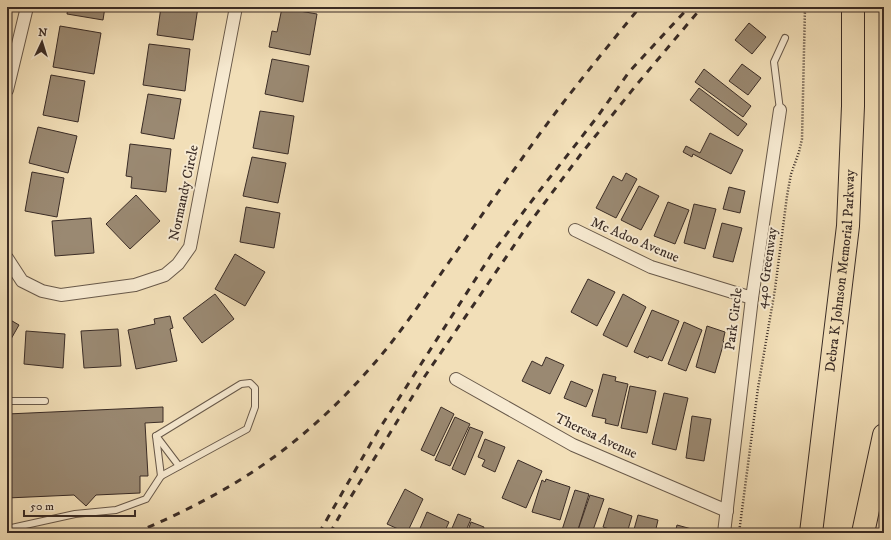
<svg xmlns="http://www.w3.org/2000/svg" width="891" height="540" font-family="'IM FELL DW Pica',serif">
  <rect width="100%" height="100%" fill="#f2dfb8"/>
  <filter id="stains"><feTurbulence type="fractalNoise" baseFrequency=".005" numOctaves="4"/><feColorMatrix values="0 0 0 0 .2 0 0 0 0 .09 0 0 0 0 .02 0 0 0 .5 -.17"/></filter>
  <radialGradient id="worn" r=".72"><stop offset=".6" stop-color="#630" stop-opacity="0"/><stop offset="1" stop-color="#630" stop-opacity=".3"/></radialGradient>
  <g fill="#9a8972" stroke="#3a2c26">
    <polygon points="68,7 105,7 103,20 67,14"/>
    <polygon points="161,7 198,7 193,40 157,35"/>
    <polygon points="282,8 317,14 310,55 269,47 272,31 277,32"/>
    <polygon points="749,23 766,37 752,54 735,40"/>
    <polygon points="60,26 101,33 94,74 53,67"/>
    <polygon points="149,44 190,49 185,91 143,85"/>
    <polygon points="272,59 309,66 303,102 265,94"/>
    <polygon points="742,64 761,78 748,95 729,81"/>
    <polygon points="704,69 751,106 743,117 695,82"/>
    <polygon points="51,75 85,81 78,122 43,115"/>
    <polygon points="699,88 747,124 738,136 690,100"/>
    <polygon points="148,94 181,99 174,139 141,133"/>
    <polygon points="260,111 294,116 288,154 253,148"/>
    <polygon points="38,127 77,136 68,173 29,163"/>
    <polygon points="710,133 743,150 731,174 693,154 692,157 683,152 686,146 700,153"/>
    <polygon points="130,144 171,149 166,192 131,188 132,177 126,176"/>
    <polygon points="252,157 286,163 278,203 243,196"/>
    <polygon points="32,172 64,178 57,217 25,211"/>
    <polygon points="626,173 637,179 616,218 596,208 613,176 622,181"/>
    <polygon points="639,186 659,196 641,230 621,220"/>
    <polygon points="729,187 745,191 740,213 723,209"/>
    <polygon points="136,195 160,221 130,249 106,224"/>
    <polygon points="668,202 689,210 675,244 654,236"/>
    <polygon points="694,204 716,209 705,249 684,243"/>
    <polygon points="246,207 280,213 274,248 240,242"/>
    <polygon points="91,218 94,253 55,256 52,221"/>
    <polygon points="722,223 742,228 733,262 713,257"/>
    <polygon points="235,254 265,272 245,306 215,289"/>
    <polygon points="588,279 615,292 597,326 571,312"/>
    <polygon points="215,294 234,319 202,343 183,318"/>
    <polygon points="623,294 646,307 627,347 603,335"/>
    <polygon points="652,310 679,321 662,361 649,356 648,358 634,352"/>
    <polygon points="170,316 173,328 170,329 177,361 136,369 128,330 155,324 154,319"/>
    <polygon points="7,318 19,325 7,346"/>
    <polygon points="684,322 702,330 686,371 668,364"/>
    <polygon points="707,326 725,332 723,341 724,342 715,373 696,367"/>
    <polygon points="118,329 121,366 84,368 81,331"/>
    <polygon points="26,331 65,334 63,368 24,364"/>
    <polygon points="546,357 564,365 550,394 522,381 532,361 542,366"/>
    <polygon points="603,374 616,377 615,381 628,384 618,426 605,423 606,419 592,416"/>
    <polygon points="571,381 593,390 586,407 564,398"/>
    <polygon points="630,386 656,391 647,433 621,428"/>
    <polygon points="664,393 688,398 676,450 652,444"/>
    <polygon points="163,407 163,422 145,423 148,476 140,476 140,493 96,495 86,506 74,495 7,498 7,414"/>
    <polygon points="441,407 454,414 434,456 421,450"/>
    <polygon points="692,416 711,419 704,461 686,458"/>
    <polygon points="455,417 470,424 450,466 435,460"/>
    <polygon points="470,427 483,432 465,475 452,469"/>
    <polygon points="485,439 505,447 495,472 482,466 485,460 478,457"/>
    <polygon points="518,460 542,471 526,508 502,498"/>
    <polygon points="546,479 570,487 560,520 532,512 542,480 545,482"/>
    <polygon points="405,489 423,499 407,533 387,524"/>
    <polygon points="575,490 589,494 577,533 561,533"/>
    <polygon points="590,495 604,499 592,533 577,533"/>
    <polygon points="609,508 632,516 627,533 622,533 603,527"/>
    <polygon points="427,512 449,522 444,533 418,533"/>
    <polygon points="458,514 471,519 465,533 450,533"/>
    <polygon points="638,515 658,520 655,533 633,533"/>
    <polygon points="471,522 484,527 482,533 467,533"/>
    <polygon points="677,525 699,531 699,533 675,533"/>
  </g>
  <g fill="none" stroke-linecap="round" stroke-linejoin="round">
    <defs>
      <g id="lane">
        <polyline points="780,110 774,62 785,38"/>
        <polyline points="7,401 45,401"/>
        <polyline points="156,436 161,476"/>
        <polyline points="157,437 179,466"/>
        <polyline points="7,529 75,514 116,510 146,499 161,476 247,429 255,407 255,388 250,383 241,384 156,436"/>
      </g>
      <g id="street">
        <polyline points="7,90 27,7"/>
        <polyline points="575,230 651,267 752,298"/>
        <polyline points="7,258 22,281 42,291 61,295 135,285 165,275 178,264 190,247 236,7"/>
        <polyline points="456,379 573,445 727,511"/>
        <polyline points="724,533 752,298 780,110"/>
      </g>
      <g id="highway">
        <path id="s1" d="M811 533 848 226 853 106V7"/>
        <polyline points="863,533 884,435"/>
      </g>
    </defs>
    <use href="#lane" stroke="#68594a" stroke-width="8"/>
    <use href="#street" stroke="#68594a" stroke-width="14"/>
    <use href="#highway" stroke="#3a2c26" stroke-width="24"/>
    <polyline stroke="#3a2c26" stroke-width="2.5" stroke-dasharray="1 2" stroke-linecap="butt" points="739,533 758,388 775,289 787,196 791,174 799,152 802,139 805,7"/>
    <use href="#lane" stroke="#f7ead1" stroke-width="6"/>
    <use href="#street" stroke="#f7ead1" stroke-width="12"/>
    <use href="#highway" stroke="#f2dfb8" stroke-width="22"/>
    <g stroke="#3a2c26" stroke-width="3" stroke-dasharray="7 7" stroke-linecap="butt">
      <path d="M135 533C175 516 214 497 251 473 292 446 330 413 363 376 390 347 413 314 435 282 464 241 492 200 521 160 558 107 599 57 640 7"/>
      <polyline points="319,533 378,431 493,252 537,194 598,116 629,72 689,7"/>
      <polyline points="330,533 344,508 425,376 528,225 581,154 638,83 702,7"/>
    </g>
  </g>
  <g text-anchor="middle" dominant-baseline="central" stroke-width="4" stroke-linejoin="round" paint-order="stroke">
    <g font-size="14" fill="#3a2c26" stroke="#f7ead1">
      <text transform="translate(184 193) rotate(-78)">Normandy Circle</text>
      <text transform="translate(635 240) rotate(23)">Mc Adoo Avenue</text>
      <text transform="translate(767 268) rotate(-82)">440 Greenway</text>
      <text stroke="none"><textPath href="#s1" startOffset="264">Debra K Johnson Memorial Parkway</textPath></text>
      <text transform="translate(734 319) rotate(-83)">Park Circle</text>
      <text transform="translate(596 436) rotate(25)">Theresa Avenue</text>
    </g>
  </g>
  <rect width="891" height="540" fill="none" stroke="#f2dfb8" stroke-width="24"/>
  <rect x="8" y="8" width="875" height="524" fill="none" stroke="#3a2c26" stroke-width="2"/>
  <rect x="12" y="12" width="867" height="516" fill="none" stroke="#3a2c26"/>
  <g transform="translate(42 42) rotate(4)" stroke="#f7ead1" stroke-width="3" paint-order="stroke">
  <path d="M0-3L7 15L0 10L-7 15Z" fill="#3a2c26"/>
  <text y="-6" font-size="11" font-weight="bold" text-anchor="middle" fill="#3a2c26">N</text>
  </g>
  <path d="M24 510v6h111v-6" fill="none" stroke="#3a2c26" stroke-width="2"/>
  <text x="30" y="510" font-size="12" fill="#3a2c26" stroke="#f7ead1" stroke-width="3" paint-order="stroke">50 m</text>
  <rect width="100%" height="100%" filter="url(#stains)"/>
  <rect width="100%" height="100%" fill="url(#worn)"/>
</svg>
